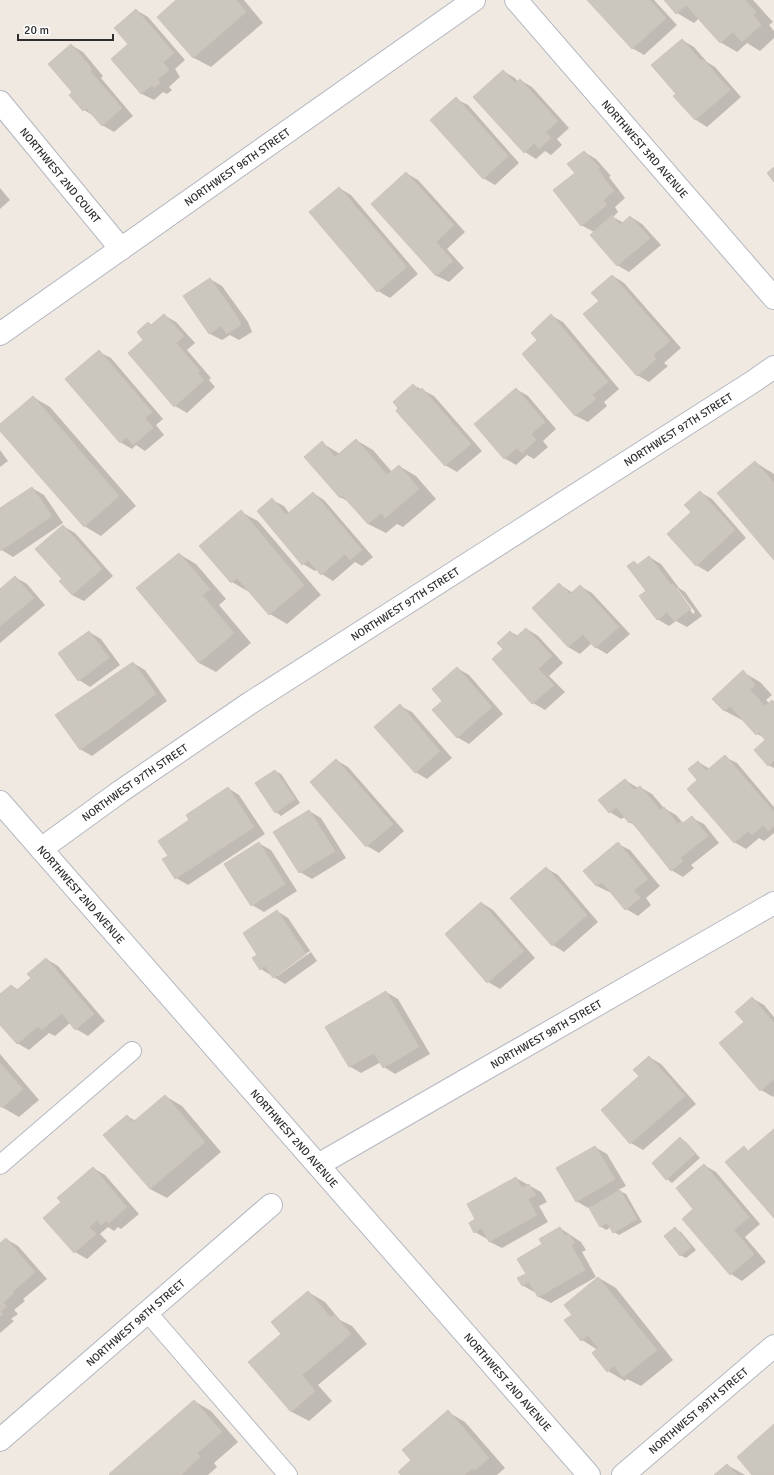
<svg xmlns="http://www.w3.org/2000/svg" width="774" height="1475" font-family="Signika,sans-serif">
  <rect width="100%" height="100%" fill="#efe9e1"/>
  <g fill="#0003" fill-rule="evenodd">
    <polygon points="178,0 244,0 263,23 211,67 194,58 158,17"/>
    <polygon points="589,0 654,0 677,25 644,55 632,48"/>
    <polygon points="665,0 753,0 773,22 769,25 774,31 774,38 760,51 747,43 737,52 720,42 699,18 694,23 677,13"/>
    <polygon points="136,10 148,17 185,60 175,69 180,77 169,87 172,90 167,94 163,92 154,100 142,94 112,59 129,44"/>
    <polygon points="682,40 694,47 707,62 715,67 741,97 707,127 696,120 675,96 677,94"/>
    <polygon points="71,45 83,52 103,76 101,78 133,116 114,132 102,125 94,116 84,110 74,92"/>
    <polygon points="503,71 515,78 518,82 520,80 532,87 569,128 557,139 562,145 551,155 545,151 536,159 525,152"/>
    <polygon points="456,99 468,105 519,163 495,185 483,178"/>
    <polygon points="584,152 596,159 611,176 609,177 625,198 615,207 618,212 613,217 624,223 631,217 642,224 661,245 629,272 617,265 594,232 581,225 576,173"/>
    <polygon points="406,173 418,180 465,232 447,249 464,268 449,282 437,276 373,204"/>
    <polygon points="0,188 10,200 0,209"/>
    <polygon points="339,188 351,195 418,274 390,298 378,291"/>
    <polygon points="613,276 624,283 681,348 664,363 668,366 649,382 637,375 600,301"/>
    <polygon points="210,279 222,286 248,322 252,332 239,340 230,335 222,340 210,334 184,296"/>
    <polygon points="164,315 176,322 195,343 187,350 211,378 209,380 215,387 187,413 175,406 145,340 149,323 152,325"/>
    <polygon points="552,316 563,322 619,389 604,402 607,406 588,422 576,416 523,354 538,340"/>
    <polygon points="99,352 111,358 163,419 156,425 164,435 145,451 136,445 132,449 120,442"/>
    <polygon points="413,385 434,396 482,451 457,472 445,465"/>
    <polygon points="516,389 528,396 556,429 543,441 548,447 534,459 527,455 516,465 504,458"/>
    <polygon points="33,397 50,407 136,506 101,536 84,526 0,430 0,426"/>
    <polygon points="356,440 373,450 392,472 399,466 416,476 436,499 403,527 397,524 386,533 368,524 351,503 340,497 322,443 340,454"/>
    <polygon points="0,450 8,461 0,467"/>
    <polygon points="755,462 774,474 774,558"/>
    <polygon points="32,488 44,495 63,523 13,557 0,549 0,509"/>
    <polygon points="700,492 712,499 746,538 708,572 696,565 692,512"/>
    <polygon points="313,493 324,500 373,557 362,566 355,562 333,581 322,574 317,569 315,571 303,564 272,500 284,506 289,513"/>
    <polygon points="241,512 258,521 321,595 287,624 270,614 250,591 249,592 232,582"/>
    <polygon points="63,526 75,533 113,576 84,601 72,595"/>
    <polygon points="179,554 196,564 226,599 219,605 251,643 216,672 199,663"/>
    <path d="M649 557 661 564 679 588 685 592 702 616 687 627 676 621 669 626 657 619 647 591 634 562 639 565ZM675 588H677L695 612 693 614Z"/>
    <polygon points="15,577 27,584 45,605 0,643 0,588 1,589"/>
    <polygon points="559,584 573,593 580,586 592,593 630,634 607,654 595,647 592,643 580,654 568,647"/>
    <polygon points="527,629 538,636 563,663 549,676 565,692 545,710 533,703 504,650 511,632 518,636"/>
    <polygon points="89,632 101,639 120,665 90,687 79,680"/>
    <polygon points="133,663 145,670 167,701 92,756 80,749"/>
    <polygon points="457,668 469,675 503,714 469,744 457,737 443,701"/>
    <polygon points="743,672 760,682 772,695 766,700 769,703 774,702 774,768 768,765 767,739 757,734 743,719 742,720 725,711 714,699"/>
    <polygon points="400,706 412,712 452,758 427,779 415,772"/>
    <polygon points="725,757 737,763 774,807 774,833 764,841 759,838 746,849 734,842 699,780 698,762 710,769"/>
    <polygon points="336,760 348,767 404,831 379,853 367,846 311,782"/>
    <polygon points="275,771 281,774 300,803 281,816 276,812"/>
    <polygon points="625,780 638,788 640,787 652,794 664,808 676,815 684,824 692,818 704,824 719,843 691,865 694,868 683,877 671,870 637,827 629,822 625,817 621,819 610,812"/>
    <polygon points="228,788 239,795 265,834 188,885 176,878 170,856 191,820"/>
    <polygon points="309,811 321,818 346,858 312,879 300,872"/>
    <polygon points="260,844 271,850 297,891 264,912 252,905"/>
    <polygon points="618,844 630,850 660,886 646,898 651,905 638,916 626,909 611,891 609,892 597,886 585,871"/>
    <polygon points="546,868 558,875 598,922 564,952 553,945"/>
    <polygon points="482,903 493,910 535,958 500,989 488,982"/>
    <path d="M277 911 288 918 317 961 285 984 261 969 258 955ZM310 951 311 952 277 976V973Z"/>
    <polygon points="46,959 58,966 105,1021 88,1036 76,1029 70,1023 55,1036 49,1033 29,1050 17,1043 0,1023 0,996 11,986 19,990 32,978"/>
    <polygon points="386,992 398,999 430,1054 395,1074 384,1067 381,1062 361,1073 349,1066"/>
    <polygon points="752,998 764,1005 774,1017 774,1096 773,1097 761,1090 720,1043 745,1022"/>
    <polygon points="0,1054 39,1100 19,1117 0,1106"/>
    <polygon points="649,1057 661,1064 696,1104 643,1150 631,1143 602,1110 641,1076"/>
    <polygon points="165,1096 182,1106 221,1152 167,1198 150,1189 127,1116 136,1121"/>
    <polygon points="681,1139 686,1142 700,1158 672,1183 667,1179"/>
    <polygon points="595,1147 607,1154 626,1186 618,1190 626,1194 642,1222 619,1235 614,1232 611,1227 606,1230 600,1226 589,1207 588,1208 576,1201"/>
    <polygon points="704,1165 716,1172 760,1224 745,1237 766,1262 742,1281 731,1274 695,1209"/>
    <polygon points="93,1168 105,1175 139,1214 121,1229 118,1227 114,1231 108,1227 100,1234 107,1241 87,1259 75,1252 63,1202"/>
    <polygon points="516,1178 541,1192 547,1202 539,1206 548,1222 502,1248 490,1242 488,1238 487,1239 475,1232 477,1219"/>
    <polygon points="560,1228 581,1242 586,1250 582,1252 596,1277 551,1303 539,1297 536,1291 534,1292 522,1285 527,1274 543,1244"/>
    <polygon points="675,1229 681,1232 696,1250 686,1258 680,1255"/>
    <polygon points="6,1239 18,1246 47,1279 23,1299 25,1301 14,1310 18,1314 11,1319 14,1321 0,1333 0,1245"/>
    <polygon points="599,1278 616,1288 673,1360 641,1386 627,1379 625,1381 608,1371 598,1350 582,1340 573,1315"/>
    <polygon points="308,1292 325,1302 340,1320 352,1326 367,1344 318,1385 332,1401 309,1421 292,1412 250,1362 283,1334"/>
    <polygon points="194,1401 211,1411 238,1442 214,1463 217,1467 208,1475 111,1475"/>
    <polygon points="448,1412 465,1422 505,1468 497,1475 402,1475"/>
    <polygon points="727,1465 745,1475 715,1475"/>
  </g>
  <g fill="#cbc7bf" stroke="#cbc5ba">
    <polygon points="176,0 236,0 246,12 193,58 157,17"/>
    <polygon points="587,0 650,0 666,18 632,49"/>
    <polygon points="664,0 745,0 756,12 753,15 761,25 742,42 733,32 720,43 686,5 676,14"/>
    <polygon points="136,9 174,53 163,62 169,70 158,79 160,83 154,88 152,85 141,94 111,59 128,44 114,28"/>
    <polygon points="682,39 701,61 703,59 730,90 695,120 673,96 676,94 651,65"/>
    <polygon points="71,44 92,69 90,71 122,108 102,126 86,108 83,111 69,95 72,92 48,64"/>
    <polygon points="503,70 515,83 520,79 558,121 546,132 551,138 539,149 534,143 524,153 473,97"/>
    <polygon points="456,97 508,156 483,179 430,120"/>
    <polygon points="584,151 600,168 598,170 614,191 603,200 607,205 581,226 553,190 575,173 567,164"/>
    <polygon points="774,167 774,182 767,173"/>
    <polygon points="406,172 454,225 436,242 453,261 436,276 371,204"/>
    <polygon points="339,187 407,267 377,292 309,212"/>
    <polygon points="612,215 620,225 630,216 650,238 617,266 590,235"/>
    <polygon points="612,275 670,341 653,355 656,359 637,376 583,314 599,301 591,293"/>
    <polygon points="210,278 236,315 241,325 227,334 221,326 209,334 183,296"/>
    <polygon points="164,314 184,336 176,343 200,371 198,373 204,380 174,407 128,353 143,340 137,332 148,322 151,325"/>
    <polygon points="551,314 608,382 592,395 596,399 575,416 522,354 537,340 531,333"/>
    <polygon points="99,350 152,412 145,418 153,428 133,445 127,437 120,443 65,379"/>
    <polygon points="413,384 419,391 422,388 471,444 445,466 396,411 398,408 393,402"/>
    <polygon points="516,388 545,422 531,434 536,440 522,453 517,448 504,459 474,424"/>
    <polygon points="33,396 119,496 84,527 0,431 0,424"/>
    <polygon points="356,439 387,475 399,465 419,489 385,518 381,513 368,524 342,495 340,498 304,457 322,441 335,457"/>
    <polygon points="755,461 774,483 774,560 717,493"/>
    <polygon points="32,487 52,516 0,551 0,508"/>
    <polygon points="700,491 735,530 696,566 667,534 691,512 684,505"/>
    <polygon points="313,492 362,550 350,560 345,554 321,575 308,560 302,565 257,511 272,498 286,515"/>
    <polygon points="241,510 304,585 269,615 237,578 231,583 199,546"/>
    <polygon points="63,525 102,569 72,595 59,581 62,579 35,549"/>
    <polygon points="179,553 210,589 202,595 234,633 199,663 136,588"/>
    <polygon points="649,556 671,585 673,584 691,609 674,621 667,612 657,620 639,596 646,591 627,566 634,561 637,565"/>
    <polygon points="15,576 34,598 0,626 0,589"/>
    <polygon points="559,583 570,594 580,585 619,627 595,648 583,634 568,647 532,608"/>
    <polygon points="526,628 552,656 538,669 554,685 532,704 492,659 503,649 497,643 510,631 516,637"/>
    <polygon points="89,631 109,658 78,681 58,653"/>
    <polygon points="133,662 156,694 116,724 92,690"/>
    <polygon points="457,667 492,707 457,738 432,710 442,701 432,689"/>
    <polygon points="743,670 755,685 750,690 765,706 772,700 774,702 774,760 768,766 754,750 765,740 759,732 756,735 730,706 724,711 712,699"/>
    <polygon points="92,690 116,724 80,750 55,715"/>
    <polygon points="400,704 440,751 415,773 374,727"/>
    <polygon points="725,755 774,812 774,826 768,831 763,825 752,835 748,831 734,843 687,789 697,780 688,769 698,761 706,771"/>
    <polygon points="336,759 393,824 366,847 310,782"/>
    <polygon points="275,770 295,799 275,813 255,783"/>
    <polygon points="625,779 634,790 640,786 660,810 664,807 678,824 681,821 683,823 692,816 708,836 680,858 683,861 671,871 631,821 629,823 616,807 609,813 598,800"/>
    <polygon points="228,787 254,827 175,879 162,859 168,856 158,841 189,820 186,815"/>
    <polygon points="309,810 335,851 299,873 273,832"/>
    <polygon points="259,842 285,884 251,906 224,864"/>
    <polygon points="618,842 648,879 634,890 640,898 625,910 602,882 596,886 583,871"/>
    <polygon points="546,867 587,915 552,946 510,898"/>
    <polygon points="481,902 524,951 487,983 445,934"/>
    <polygon points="277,910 306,954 273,978 265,966 260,970 252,958 257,955 243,933"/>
    <polygon points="46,958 94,1014 75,1030 62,1013 42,1030 38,1026 17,1044 0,1025 0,994 11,985 17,990 31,978 27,974"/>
    <polygon points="386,991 419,1047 383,1068 374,1053 349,1067 325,1027"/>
    <polygon points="752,997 774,1023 774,1079 760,1091 719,1043 744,1022 735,1012"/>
    <polygon points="649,1056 685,1096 630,1144 601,1110 639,1076 633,1070"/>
    <polygon points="0,1063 23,1089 2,1108 0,1106"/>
    <polygon points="165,1095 205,1142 150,1189 103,1135 127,1115 133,1122"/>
    <polygon points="774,1129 774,1218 725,1162 744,1146 748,1151"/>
    <polygon points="680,1137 695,1154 666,1180 652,1163"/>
    <polygon points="595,1146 615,1179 576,1202 556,1168"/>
    <polygon points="704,1164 749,1217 734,1230 754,1254 730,1275 682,1219 693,1209 676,1188"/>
    <polygon points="93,1167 127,1207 109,1223 106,1220 101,1225 97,1220 89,1227 96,1234 74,1253 43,1218 61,1202 57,1198"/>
    <polygon points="516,1177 522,1188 529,1184 536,1195 528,1199 537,1215 489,1242 482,1228 474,1233 469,1223 475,1219 467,1204"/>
    <polygon points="620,1190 637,1219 613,1233 607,1223 600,1227 589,1208"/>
    <polygon points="560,1227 565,1236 569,1234 575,1243 571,1245 585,1270 538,1297 529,1282 522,1286 517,1278 526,1274 517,1259 542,1244 539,1239"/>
    <polygon points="675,1227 691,1247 680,1256 664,1236"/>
    <polygon points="6,1238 35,1272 12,1292 14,1293 3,1303 7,1306 0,1312 3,1314 0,1317 0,1243"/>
    <polygon points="598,1277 657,1350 623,1377 614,1366 607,1372 592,1353 598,1348 588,1335 581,1341 564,1320 572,1315 564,1305"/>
    <polygon points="308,1291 331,1318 334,1315 351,1334 302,1375 315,1391 291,1412 248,1362 281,1334 271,1322"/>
    <polygon points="194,1400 222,1432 197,1453 200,1457 187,1469 181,1475 110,1475 109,1474"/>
    <polygon points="448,1410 489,1458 475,1470 473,1468 464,1475 401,1475 398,1472 411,1460 402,1450"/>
    <polygon points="774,1424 774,1475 752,1475 737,1457"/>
    <polygon points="727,1464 737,1475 714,1475"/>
  </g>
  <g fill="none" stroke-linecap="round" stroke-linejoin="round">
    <defs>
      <g id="lane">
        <polyline points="0,1165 132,1051"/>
        <polyline points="147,1312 288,1475"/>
      </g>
      <g id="street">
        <path id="s1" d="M516 0 774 298"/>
        <path id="s2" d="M0 102 121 249"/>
        <path id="s3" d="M0 334 474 0"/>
        <path id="s4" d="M41 849 121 791 250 703 754 381 774 367"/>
        <path id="s5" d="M318 1165 774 903"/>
        <path id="s6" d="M0 1440 271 1205"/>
        <path id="s7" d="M623 1475 774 1346"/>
      </g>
      <g id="secondary">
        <path id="s8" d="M0 802 589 1475"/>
      </g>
    </defs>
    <use href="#lane" stroke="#b4b7c1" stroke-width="20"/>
    <use href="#street" stroke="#b4b7c1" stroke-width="24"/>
    <use href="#secondary" stroke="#b4b7c1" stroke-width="24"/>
    <use href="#lane" stroke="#fff" stroke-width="18"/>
    <use href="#street" stroke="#fff" stroke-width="22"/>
    <use href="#secondary" stroke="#fff" stroke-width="22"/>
  </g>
  <g text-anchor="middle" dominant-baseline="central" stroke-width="3.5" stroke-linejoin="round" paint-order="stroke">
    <g font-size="11" fill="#2e2e2e" stroke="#fff">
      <text stroke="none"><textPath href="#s1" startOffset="197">NORTHWEST 3RD AVENUE</textPath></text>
      <text stroke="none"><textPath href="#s3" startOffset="290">NORTHWEST 96TH STREET</textPath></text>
      <text stroke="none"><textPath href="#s2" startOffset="95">NORTHWEST 2ND COURT</textPath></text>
      <text stroke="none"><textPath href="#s4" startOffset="763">NORTHWEST 97TH STREET</textPath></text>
      <text stroke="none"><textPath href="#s4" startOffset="439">NORTHWEST 97TH STREET</textPath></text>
      <text stroke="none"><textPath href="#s4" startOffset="115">NORTHWEST 97TH STREET</textPath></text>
      <text stroke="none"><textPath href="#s8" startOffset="123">NORTHWEST 2ND AVENUE</textPath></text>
      <text stroke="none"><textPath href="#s5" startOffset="263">NORTHWEST 98TH STREET</textPath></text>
      <text stroke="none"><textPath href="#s8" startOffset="447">NORTHWEST 2ND AVENUE</textPath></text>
      <text stroke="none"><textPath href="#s6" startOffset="179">NORTHWEST 98TH STREET</textPath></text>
      <text stroke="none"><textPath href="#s8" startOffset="771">NORTHWEST 2ND AVENUE</textPath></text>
      <text stroke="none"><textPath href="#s7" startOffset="99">NORTHWEST 99TH STREET</textPath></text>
    </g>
  </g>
  <path d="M18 34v6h95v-6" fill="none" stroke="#2e2e2e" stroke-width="2"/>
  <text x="24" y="34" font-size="12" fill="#2e2e2e" stroke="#ffffff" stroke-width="3" paint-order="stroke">20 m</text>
</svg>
